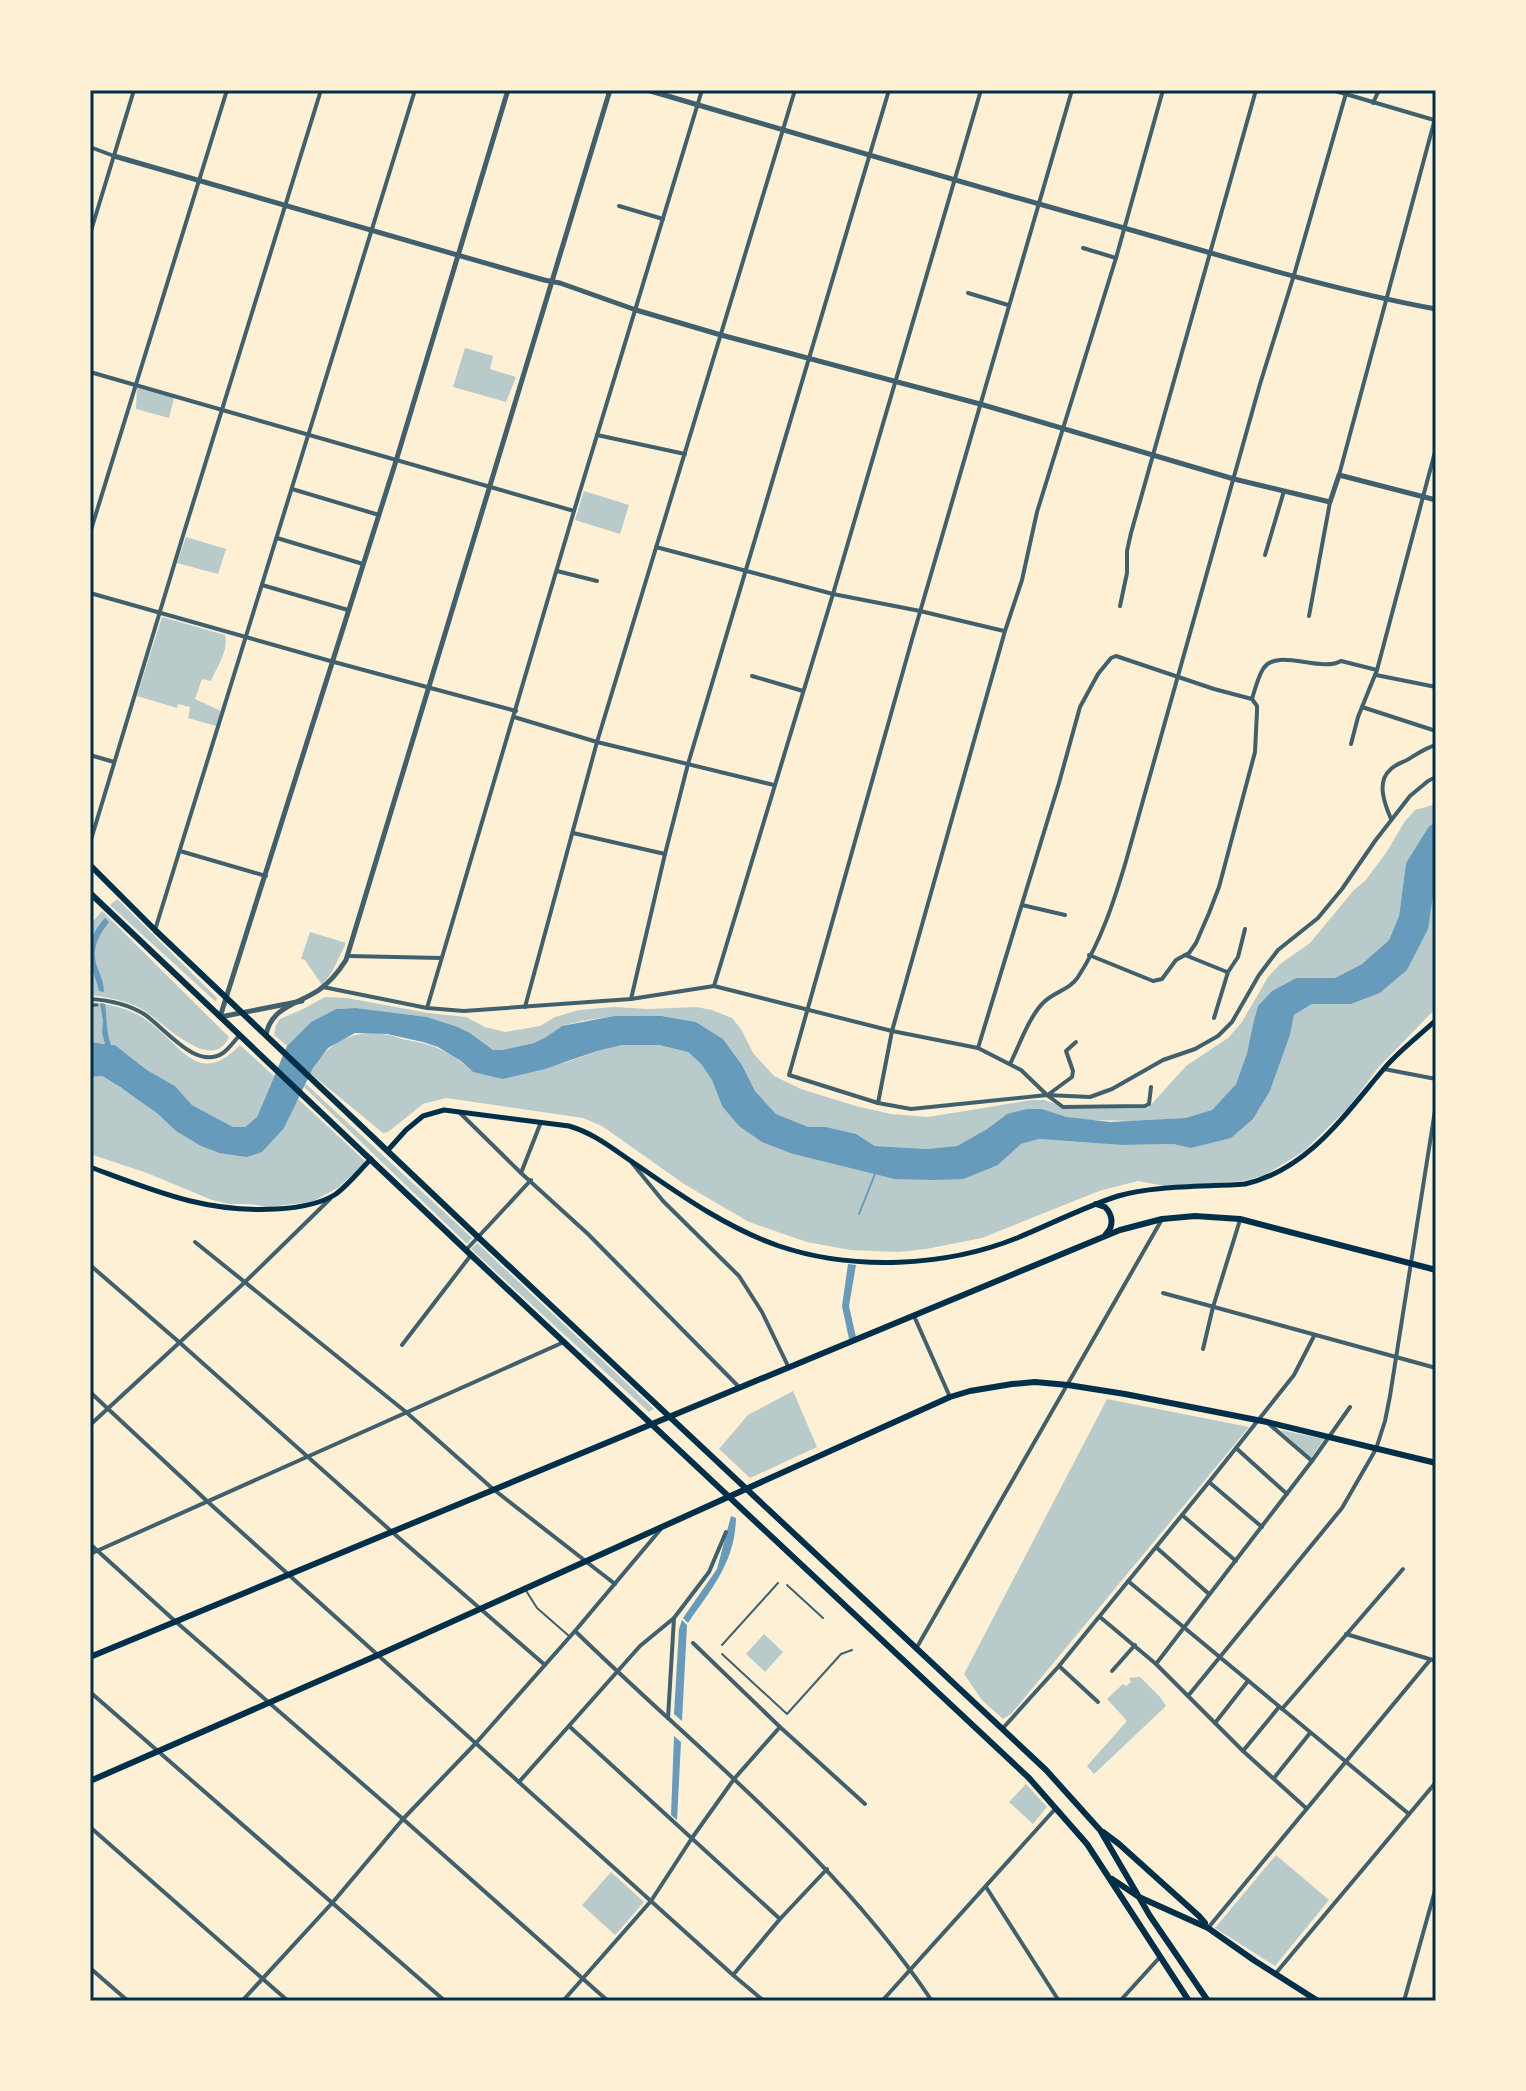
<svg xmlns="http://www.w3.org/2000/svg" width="1526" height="2091" font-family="Manrope,sans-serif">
  <rect width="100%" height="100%" fill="#fdf0d5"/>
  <g fill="#b9caca">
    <polygon points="465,348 493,356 490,369 516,377 506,402 453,387"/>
    <polygon points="137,388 174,398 169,418 136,409"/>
    <polygon points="584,491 629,505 620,534 575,520"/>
    <polygon points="186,537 226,549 218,574 177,563"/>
    <path d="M162 617 225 635C229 650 217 667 211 681L202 679 195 699 221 711 216 726 188 718 190 707 178 704 177 708 137 696Z"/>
    <polygon points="1436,804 1436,823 1429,826 1406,863 1399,916 1389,940 1362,964 1335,978 1296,978 1272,991 1258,1007 1253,1024 1247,1053 1236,1084 1212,1110 1185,1118 1132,1121 1090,1120 1067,1117 1042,1109 1007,1114 987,1129 957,1146 927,1149 875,1146 855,1134 826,1127 808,1128 776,1114 755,1091 742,1065 723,1039 696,1022 662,1016 614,1016 582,1021 562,1026 546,1037 534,1043 502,1050 493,1050 470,1033 458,1027 427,1017 356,1008 336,1009 311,1022 287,1046 274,1035 276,1025 280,1019 303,1009 325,997 347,998 428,1013 466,1017 485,1027 505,1032 540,1026 555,1017 579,1010 614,1007 648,1009 696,1007 712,1010 732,1018 741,1029 753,1053 774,1076 801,1089 856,1106 891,1114 928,1117 1032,1100 1044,1100 1070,1109 1148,1108 1186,1066 1228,1038 1242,1022 1268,977 1280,964 1310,943 1354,890 1365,881 1386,853 1405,821 1415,810"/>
    <path d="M1436 875V1008L1378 1068 1348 1108 1304 1151 1265 1175 1244 1181 1165 1186 1138 1181 1099 1191 982 1238 926 1249 899 1252 850 1250 807 1242 749 1222 684 1184 602 1126 583 1118 446 1098 423 1104 388 1132 383 1133 310 1073C327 1042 354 1028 388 1035 395 1036 400 1039 407 1040 436 1045 451 1052 473 1072L565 1063 597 1051 622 1045H659L688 1052 701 1064 712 1080 722 1106 793 1154 894 1179 998 1165 1021 1144 1039 1139 1122 1145 1173 1144 1191 1148 1253 1119 1270 1091 1290 1035 1294 1015 1312 1004H1351L1380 993 1407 970 1433 890Z"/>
    <polygon points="117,899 217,998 216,1002 110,905"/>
    <path d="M102 911 229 1037C211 1076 161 1019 140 1008 125 1000 106 997 90 995V925Z"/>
    <polygon points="310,932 346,943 332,972 322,985 305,960 301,959"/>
    <path d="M90 1002C111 1004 132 1009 149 1022 182 1046 199 1088 240 1045L274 1076 257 1117 245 1127H233L192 1105 175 1086 147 1070 115 1045 90 1042Z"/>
    <path d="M102 1076C120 1087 138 1099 155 1112 179 1130 189 1142 219 1153L284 1128 297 1098 366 1162 339 1187 312 1202 268 1207 249 1204H229L212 1200 147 1173 90 1154V1077Z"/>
    <polygon points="306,1084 472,1238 467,1244 304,1087"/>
    <polygon points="477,1243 654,1409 649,1412 471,1249"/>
    <polygon points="793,1391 817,1447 750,1478 719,1449 748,1415"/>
    <polygon points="1107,1399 1249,1427 1011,1714 1003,1719 982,1700 964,1674"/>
    <polygon points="1280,1430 1324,1439 1311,1458"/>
    <polygon points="764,1634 783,1652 765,1672 746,1654"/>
    <polygon points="1140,1677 1160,1697 1166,1706 1094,1774 1087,1766 1127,1721 1107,1699 1123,1684 1126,1686 1131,1682 1129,1678"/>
    <polygon points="1026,1784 1047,1807 1033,1824 1009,1802"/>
    <polygon points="1276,1855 1329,1900 1275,1966 1215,1928"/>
    <polygon points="611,1872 644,1902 615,1935 582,1905"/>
  </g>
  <g fill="#669bbc">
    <path d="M1436 823V875L1428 929 1407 970 1380 993 1351 1004H1312L1294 1015 1290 1035 1270 1091 1253 1119 1231 1138 1191 1148 1173 1144 1122 1145 1039 1139 1021 1144 998 1165 963 1179 934 1180 894 1179 793 1154 762 1142 739 1126 722 1106 712 1080 701 1064 688 1052 659 1045H622L597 1051 545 1069 503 1079 473 1072 461 1061 438 1047 423 1042 387 1034 355 1033 328 1048 313 1068 284 1128 262 1152 247 1157 219 1153 201 1146 176 1131 158 1114 120 1087 102 1076 90 1077V1042L105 1044 102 1033 103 1021 100 1003 105 1004C107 1018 106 1031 111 1045H115L147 1070 175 1086 192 1105 233 1127H245L257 1117 287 1046 311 1022 336 1009 356 1008 427 1017 458 1027 470 1033 493 1050H502L534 1043 546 1037 562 1026 614 1016H662L696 1022 723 1039 742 1065 755 1091 776 1114 808 1127H826L856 1134 875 1146 927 1149 957 1146 987 1129 1007 1114 1027 1109H1042L1067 1117 1110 1122 1185 1118 1212 1110 1236 1084 1247 1053 1253 1024 1258 1006 1272 991 1296 978H1335L1362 964 1389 940 1399 916 1406 863 1429 826Z"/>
    <path d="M105 918 109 922C99 935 91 948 97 966 100 975 104 982 104 992L99 991C97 981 94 976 91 966 85 948 93 931 105 918Z"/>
    <polygon points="848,1264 856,1265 849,1306 856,1337 849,1339 842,1306"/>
    <path d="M731 1516 736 1518C735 1562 712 1588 688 1623L683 1618 717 1569Z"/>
    <polygon points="682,1620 687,1625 682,1721 674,1714 679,1629"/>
    <polygon points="674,1736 681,1742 677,1820 671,1815"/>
  </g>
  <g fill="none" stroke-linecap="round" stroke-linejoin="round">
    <polyline stroke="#669bbc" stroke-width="2" points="859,1214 875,1174"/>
    <g stroke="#3f606c" stroke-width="2">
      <polyline points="787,1585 823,1618"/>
      <polyline points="525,1589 537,1608 569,1636"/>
      <polyline points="722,1645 778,1583"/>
      <polyline points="722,1654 787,1714 841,1654 852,1650"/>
    </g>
    <polyline stroke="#3f606c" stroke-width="3" points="90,1005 97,1005"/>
    <g stroke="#3f606c" stroke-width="4">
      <polyline points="1072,90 913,636 789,1075 878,1103 911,1109 1047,1095 1090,1097 1112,1089 1163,1060 1195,1049 1218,1036 1232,1022 1259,975 1278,950 1318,918 1342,889 1375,841 1410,796 1428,781 1436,777"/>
      <polyline points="1332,90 1434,120"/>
      <polyline points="1373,103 1379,90"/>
      <polyline points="90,147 114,156"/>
      <polyline points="619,206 663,219"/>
      <polyline points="90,234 134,90"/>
      <polyline points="1083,248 1116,258"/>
      <polyline points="968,293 1008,305"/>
      <polyline points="90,372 574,511"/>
      <polyline points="597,435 685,454"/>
      <polyline points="1339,475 1436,115"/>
      <polyline points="292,489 379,515"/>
      <polyline points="90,533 227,90"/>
      <polyline points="277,538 363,564"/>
      <polyline points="656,547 833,594 920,611 1004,631"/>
      <polyline points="1265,555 1284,491"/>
      <polyline points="557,571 597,581"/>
      <polyline points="262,585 348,610"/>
      <polyline points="90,593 334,662 516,711"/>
      <polyline points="1120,606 1127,573 1127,551 1131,533 1256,90"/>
      <polyline points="1309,616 1330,502"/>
      <polyline points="1376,675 1436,687"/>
      <polyline points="752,676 803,691"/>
      <polyline points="1362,707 1436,731"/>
      <polyline points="514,717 597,742 774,785"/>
      <polyline points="1351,744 1358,717 1377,670 1436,448"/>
      <polyline points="90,755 114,762"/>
      <path d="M1391 819C1385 805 1376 782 1390 770 1394 765 1401 763 1407 760 1417 754 1425 748 1436 745"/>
      <polyline points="573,833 665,854"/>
      <polyline points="90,843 181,542 321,90"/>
      <polyline points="180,851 266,876"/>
      <polyline points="1022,905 1065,915"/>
      <polyline points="155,930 415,90"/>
      <path d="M1089 955 1153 981 1162 979 1176 960 1189 953 1196 943 1209 913 1219 887 1255 752 1257 711V706L1252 699C1255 689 1258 677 1263 669 1276 647 1321 673 1341 661L1377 670"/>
      <polyline points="1185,955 1227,972"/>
      <polyline points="348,956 441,958"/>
      <polyline points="714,986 833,594 981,90"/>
      <polyline points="323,987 427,1008 464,1011 631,999 714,986 892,1031 978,1048 1021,1070 1047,1095 1063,1107 1145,1106 1149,1104 1151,1087"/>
      <path d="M90 999C108 1000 129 1005 144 1014 165 1028 196 1071 223 1053 230 1048 234 1041 240 1035"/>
      <polyline points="631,999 665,854 688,764 889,90"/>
      <polyline points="525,1007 597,742 795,90"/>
      <polyline points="427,1008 574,511 702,90"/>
      <polyline points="1214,1018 1228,972 1238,957 1245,929"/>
      <polyline points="978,1048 1059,783 1080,707 1098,674 1111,658 1116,656 1214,689 1252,699"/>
      <path d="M1010 1064C1019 1046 1029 1017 1043 1003 1053 992 1070 990 1078 977 1101 942 1114 901 1126 861L1260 384 1294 275 1347 90"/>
      <polyline points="1384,1069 1436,1079"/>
      <polyline points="1049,1094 1072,1077 1073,1071 1066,1051 1076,1042"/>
      <polyline points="878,1103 892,1031 1005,631 1022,580 1037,512 1116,258 1163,90"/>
      <polyline points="460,1113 521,1173 588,1234 739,1387"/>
      <polyline points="632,1163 663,1201 739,1276 762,1312 788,1366"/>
      <polyline points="521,1173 541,1122"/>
      <polyline points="195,1242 406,1412 493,1489 615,1584"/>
      <polyline points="466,1250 531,1180"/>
      <polyline points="90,1265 179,1342 391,1531 545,1665"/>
      <polyline points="1163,1293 1436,1368"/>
      <polyline points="914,1316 950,1397"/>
      <polyline points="402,1345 471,1255"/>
      <polyline points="1203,1349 1213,1307 1240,1220"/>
      <polyline points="90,1392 208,1502 733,1975 764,2001"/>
      <polyline points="1269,1424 1312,1461"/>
      <polyline points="90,1425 244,1283 330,1199"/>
      <polyline points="1236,1448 1287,1494"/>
      <polyline points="1209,1482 1262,1527"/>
      <polyline points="1182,1515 1236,1561"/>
      <polyline points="90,1544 175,1621 403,1819 608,2001"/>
      <polyline points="1157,1548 1209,1594"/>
      <polyline points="90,1554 564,1342"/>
      <polyline points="1128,1581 1409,1814"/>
      <polyline points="1100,1617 1156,1664 1243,1751 1306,1808"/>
      <path d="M575 1631C698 1751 836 1857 932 2001"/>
      <polyline points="1346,1634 1436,1661"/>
      <polyline points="693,1643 780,1727 865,1804"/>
      <polyline points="917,1647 1161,1221"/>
      <polyline points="1156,1664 1312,1461 1350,1407"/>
      <polyline points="1059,1666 1098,1702"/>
      <polyline points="1112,1671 1135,1645"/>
      <polyline points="90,1692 445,2001"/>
      <polyline points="1188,1696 1342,1508 1376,1449 1385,1421 1390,1396 1436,1104"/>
      <polyline points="1282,1709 1403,1569"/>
      <polyline points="668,1718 674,1618 709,1572 726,1532"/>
      <polyline points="1215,1723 1248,1681"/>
      <polyline points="569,1726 780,1919"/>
      <polyline points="1003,1728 1059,1666 1209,1482 1294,1375 1314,1336"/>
      <polyline points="1243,1751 1279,1707"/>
      <polyline points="1274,1778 1310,1733"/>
      <polyline points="519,1782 640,1646 674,1618"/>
      <polyline points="90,1827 288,2001"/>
      <polyline points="986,1887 1059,2001"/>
      <polyline points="1208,1928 1430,1660"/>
      <polyline points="90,1968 128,2001"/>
      <polyline points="1276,1973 1436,1782"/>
      <polyline points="733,1975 780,1919 827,1869"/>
      <polyline points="242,2001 333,1902 403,1819 476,1743 575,1631 660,1530"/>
      <polyline points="563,2001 651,1901 692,1838 734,1779 780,1727"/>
      <polyline points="882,2001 1056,1808"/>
      <polyline points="1120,2001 1160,1957"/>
      <polyline points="1404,2001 1436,1887"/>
    </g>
    <g stroke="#3f606c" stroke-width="5">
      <path d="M647 90C808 137 969 185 1131 230 1232 259 1333 290 1436 309"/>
      <polyline points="114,156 544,280 560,283 636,310 721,335 980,404 1234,479 1330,502 1339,475 1436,500"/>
      <polyline points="302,1001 220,1017 396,461 508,90"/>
      <path d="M266 1035C271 1007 298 1004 319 990 330 982 339 971 346 960L610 90"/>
    </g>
    <g stroke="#003049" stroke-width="5">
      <path d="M388 1150 406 1130 423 1116 444 1110 569 1126C596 1134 614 1150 637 1165 682 1196 727 1228 779 1246 853 1271 945 1267 1017 1238 1051 1224 1084 1207 1118 1196 1154 1185 1207 1187 1245 1184 1307 1170 1343 1117 1382 1071 1397 1052 1418 1037 1436 1020"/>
      <path d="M90 1167C155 1191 205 1213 276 1209 295 1208 319 1205 336 1194 348 1185 360 1170 371 1159"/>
    </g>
    <g stroke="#003049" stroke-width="6">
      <polyline points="90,865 155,930 478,1237 1046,1770 1100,1830 1150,1916 1208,2001"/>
      <polyline points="90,893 471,1255 1029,1778 1087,1844 1189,2001"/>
      <path d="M1096 1204 1105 1207C1113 1215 1114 1226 1106 1234"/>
      <polyline points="90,1657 1120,1230 1162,1219 1195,1216 1240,1219 1436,1270"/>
      <polyline points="90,1781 378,1655 950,1397 970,1391 1012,1384 1035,1382 1068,1385 1125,1394 1267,1422 1436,1463"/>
      <polyline points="1103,1832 1119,1844 1199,1916 1205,1923"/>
      <polyline points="1112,1879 1139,1897 1208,1928 1255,1961 1318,2001"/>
    </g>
  </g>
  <rect width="1526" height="2091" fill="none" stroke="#fdf0d5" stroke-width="184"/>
  <rect x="92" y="92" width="1342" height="1907" fill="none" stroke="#003049" stroke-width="3"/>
</svg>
